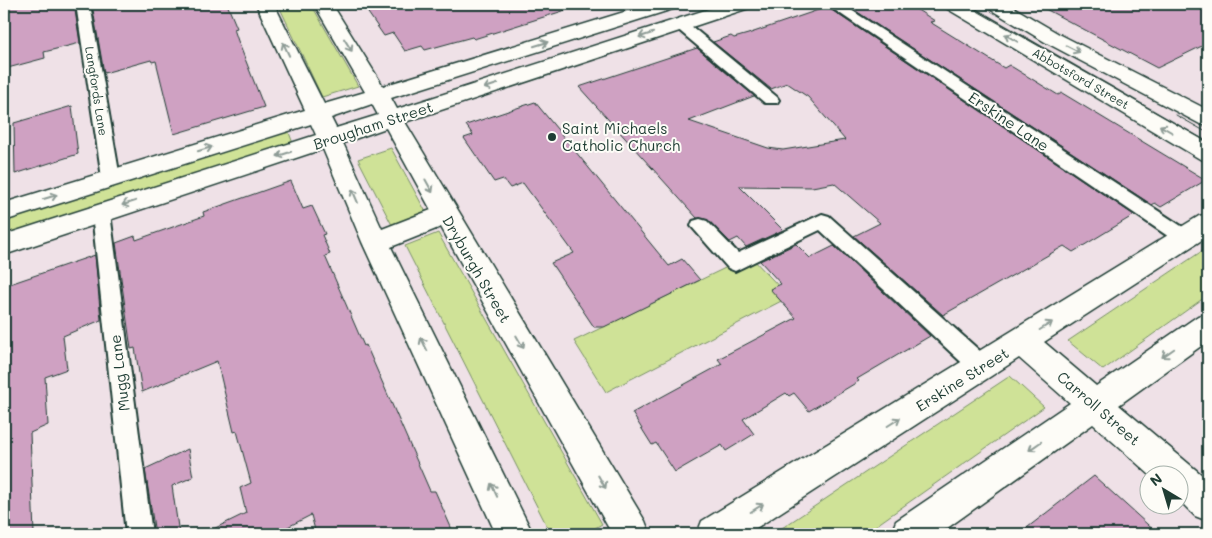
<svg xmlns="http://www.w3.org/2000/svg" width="1212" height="538" font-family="Mali,sans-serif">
  <rect width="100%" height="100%" fill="#efe1e7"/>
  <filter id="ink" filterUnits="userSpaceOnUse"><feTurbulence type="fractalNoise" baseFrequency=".02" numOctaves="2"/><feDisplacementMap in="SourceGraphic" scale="10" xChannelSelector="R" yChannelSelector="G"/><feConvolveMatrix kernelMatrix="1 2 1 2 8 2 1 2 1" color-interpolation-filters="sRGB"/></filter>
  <g filter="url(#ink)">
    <g fill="#cfe297" stroke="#779066">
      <polygon points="278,4 311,4 358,86 322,97"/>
      <polygon points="288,130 294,146 4,240 4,219"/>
      <polygon points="391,148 427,214 393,227 358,159"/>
      <polygon points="438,233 602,524 585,534 551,534 405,246"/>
      <polygon points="1208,247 1208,295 1103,370 1068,341"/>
      <polygon points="750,256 789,297 606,392 574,341"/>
      <polygon points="1010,376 1044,407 864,534 773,534"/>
    </g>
    <g fill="#cfa1c2" stroke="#1f3d34">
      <polygon points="4,4 74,4 80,43 44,52 45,58 4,69"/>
      <polygon points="92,4 227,4 237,28 234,29 238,41 264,107 174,134 156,61 152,62 151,60 104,73"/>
      <polygon points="362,4 565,4 566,10 474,39 472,37 425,50 422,46 405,51 393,33 384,36"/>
      <polygon points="845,4 908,4 935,21 930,22 1004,68 1009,65 1058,95 1062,93 1206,180 1161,207 1155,203 1152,205"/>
      <polygon points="1036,4 1208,4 1208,43 1157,68"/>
      <polygon points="827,7 1134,215 1073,252 1064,246 943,315 854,236 880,223 834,183 812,187 739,186 783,230 746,247 738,238 730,242 708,220 697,218 579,87 697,48 754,96 689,121 768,148 783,150 845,140 808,97 787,83 771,89 713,42 731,36 734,38 748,34"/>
      <polygon points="535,102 669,266 682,259 700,280 604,327 594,327 551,263 574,253 523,183 510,188 503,179 494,182 464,138 473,135 466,125"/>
      <polygon points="72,106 78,154 15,174 14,123"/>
      <polygon points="291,181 303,209 312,206 325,234 322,235 330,254 325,256 364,346 366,345 430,491 435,491 454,534 316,534 311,515 274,534 203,534 246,513 240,488 251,483 237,431 234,432 217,361 142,392 135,348 131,349 116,243 135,236 136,240 204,216 203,212"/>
      <polygon points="796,244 810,258 834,246 930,336 857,379 859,381 809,411 794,393 789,396 786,393 743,419 754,434 726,451 722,445 675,472 656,443 652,445 632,413 722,364 718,359 796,318 770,289 781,284 760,261"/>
      <polygon points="95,255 101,320 63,336 67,369 45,377 48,425 30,433 34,534 4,534 4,286"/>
      <polygon points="188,449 193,477 172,486 179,534 155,534 145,469"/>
      <polygon points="1094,476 1158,534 1019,534"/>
    </g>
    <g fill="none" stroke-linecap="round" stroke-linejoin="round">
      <defs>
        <g id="lane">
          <polygon points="76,4 90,4 120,178 117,182 111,184 105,182 102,178"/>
          <polygon points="826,4 842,4 1192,233 1195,238 1192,243 1185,245 1178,243"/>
          <polygon points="680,20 685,21 777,97 779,100 777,103 765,103 675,27 673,24"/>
          <polygon points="101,206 108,208 110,213 152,534 126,534 92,213 94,208"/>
          <polygon points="822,214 829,216 990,360 993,367 990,374 982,377 974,374 820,230 735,271 728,268 691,226 693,221 700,219 707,221 738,253"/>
        </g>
        <g id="street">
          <path d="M256 4H274L324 104 365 92 314 4H332L383 86 650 4H678L676 8 391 98 397 109 724 4H751L749 8 405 122 645 521 650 534H612L441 227 391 247 533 534H496L362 242 323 149 4 255V235L316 135 311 124 4 221V203L305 110ZM372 104 378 115 336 128 331 118ZM386 128 431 210 382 229 343 143Z"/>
          <polygon points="1208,214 1208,236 1044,342 1096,386 1198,316 1208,313 1208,341 1119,405 1208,480 1208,521 1195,516 1180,501 1180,476 1151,476 1093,424 939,534 891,534 896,521 1070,403 1019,358 747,534 697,534 702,521 1199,216"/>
        </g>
        <g id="secondary">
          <polygon points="944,4 966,4 1208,143 1208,161 1200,159 946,8"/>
          <polygon points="986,4 1008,4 1059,34 1208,110 1208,126 1200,124 1045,42 988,8"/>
        </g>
      </defs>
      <use href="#lane" stroke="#1f3d34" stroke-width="4"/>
      <use href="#street" stroke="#1f3d34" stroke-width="3"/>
      <use href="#secondary" stroke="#1f3d34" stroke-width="3"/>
      <use href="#lane" fill="#fdfcf7" fill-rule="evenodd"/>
      <use href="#street" fill="#fdfcf7" fill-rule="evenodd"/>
      <use href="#secondary" fill="#fdfcf7" fill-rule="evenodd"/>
      <g stroke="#1f3d34" stroke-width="1">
        <polyline points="965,4 1208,142"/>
        <polyline points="1176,115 1208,133"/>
      </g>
    </g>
    <defs><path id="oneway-shaft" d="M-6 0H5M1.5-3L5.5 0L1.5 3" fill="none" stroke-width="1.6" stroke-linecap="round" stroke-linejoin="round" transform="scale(1.25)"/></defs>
    <g stroke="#8e9c96">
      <use href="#oneway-shaft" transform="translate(646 35) rotate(162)"/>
      <use href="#oneway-shaft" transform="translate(1011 38) rotate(-150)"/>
      <use href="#oneway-shaft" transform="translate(541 44) rotate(-17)"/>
      <use href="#oneway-shaft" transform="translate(348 45) rotate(58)"/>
      <use href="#oneway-shaft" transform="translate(286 49) rotate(-115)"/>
      <use href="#oneway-shaft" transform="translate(1073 49) rotate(27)"/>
      <use href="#oneway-shaft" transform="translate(491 86) rotate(162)"/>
      <use href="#oneway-shaft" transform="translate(1166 129) rotate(-150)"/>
      <use href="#oneway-shaft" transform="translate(205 149) rotate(-17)"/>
      <use href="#oneway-shaft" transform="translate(284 154) rotate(162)"/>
      <use href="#oneway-shaft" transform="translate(429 186) rotate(61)"/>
      <use href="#oneway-shaft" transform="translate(355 196) rotate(-113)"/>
      <use href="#oneway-shaft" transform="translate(50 197) rotate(-17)"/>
      <use href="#oneway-shaft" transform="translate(129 203) rotate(162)"/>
      <use href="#oneway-shaft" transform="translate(1046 326) rotate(-32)"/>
      <use href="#oneway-shaft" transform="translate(520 342) rotate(60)"/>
      <use href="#oneway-shaft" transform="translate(424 344) rotate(-116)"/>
      <use href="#oneway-shaft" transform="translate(1168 353) rotate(145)"/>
      <use href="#oneway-shaft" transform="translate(894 422) rotate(-32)"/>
      <use href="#oneway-shaft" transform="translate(1035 446) rotate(145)"/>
      <use href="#oneway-shaft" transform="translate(602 482) rotate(60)"/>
      <use href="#oneway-shaft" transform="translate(494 490) rotate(-115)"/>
      <use href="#oneway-shaft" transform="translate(757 508) rotate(-32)"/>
    </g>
  </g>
  <circle fill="#1f3d34" stroke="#fdfcf7" stroke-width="2" cx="552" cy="137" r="5"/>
  <g text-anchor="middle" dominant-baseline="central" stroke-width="4" stroke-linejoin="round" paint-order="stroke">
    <g font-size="12" fill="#1f3d34" stroke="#fdfcf7">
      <text transform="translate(1081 78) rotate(30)">Abbotsford Street</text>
      <text transform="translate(97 91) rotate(81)">Langfords Lane</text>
    </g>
    <g font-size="15" fill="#1f3d34" stroke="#fdfcf7">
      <text transform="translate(1009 121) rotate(34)">Erskine Lane</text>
      <text transform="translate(373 125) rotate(-18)">Brougham Street</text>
      <text transform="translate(477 269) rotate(60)">Dryburgh Street</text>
      <text transform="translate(119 373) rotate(-97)">Mugg Lane</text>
      <text transform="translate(962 379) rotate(-32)">Erskine Street</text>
      <text transform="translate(1099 408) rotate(41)">Carroll Street</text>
    </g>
    <g font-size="15" fill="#1f3d34" stroke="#fdfcf7" text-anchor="start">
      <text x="562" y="128">Saint Michaels<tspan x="562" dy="17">Catholic Church</tspan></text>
    </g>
  </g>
  <rect width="1212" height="538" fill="none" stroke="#fdfcf7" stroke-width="20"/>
  <rect x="10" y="10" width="1192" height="518" fill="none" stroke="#1f3d34" stroke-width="2" filter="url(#ink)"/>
  <g transform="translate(1164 490) rotate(322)"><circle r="24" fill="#fdfcf7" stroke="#a4b0a9"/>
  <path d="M0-4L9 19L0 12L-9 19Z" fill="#1f3d34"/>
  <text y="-8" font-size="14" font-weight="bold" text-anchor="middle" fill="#1f3d34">N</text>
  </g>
</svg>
